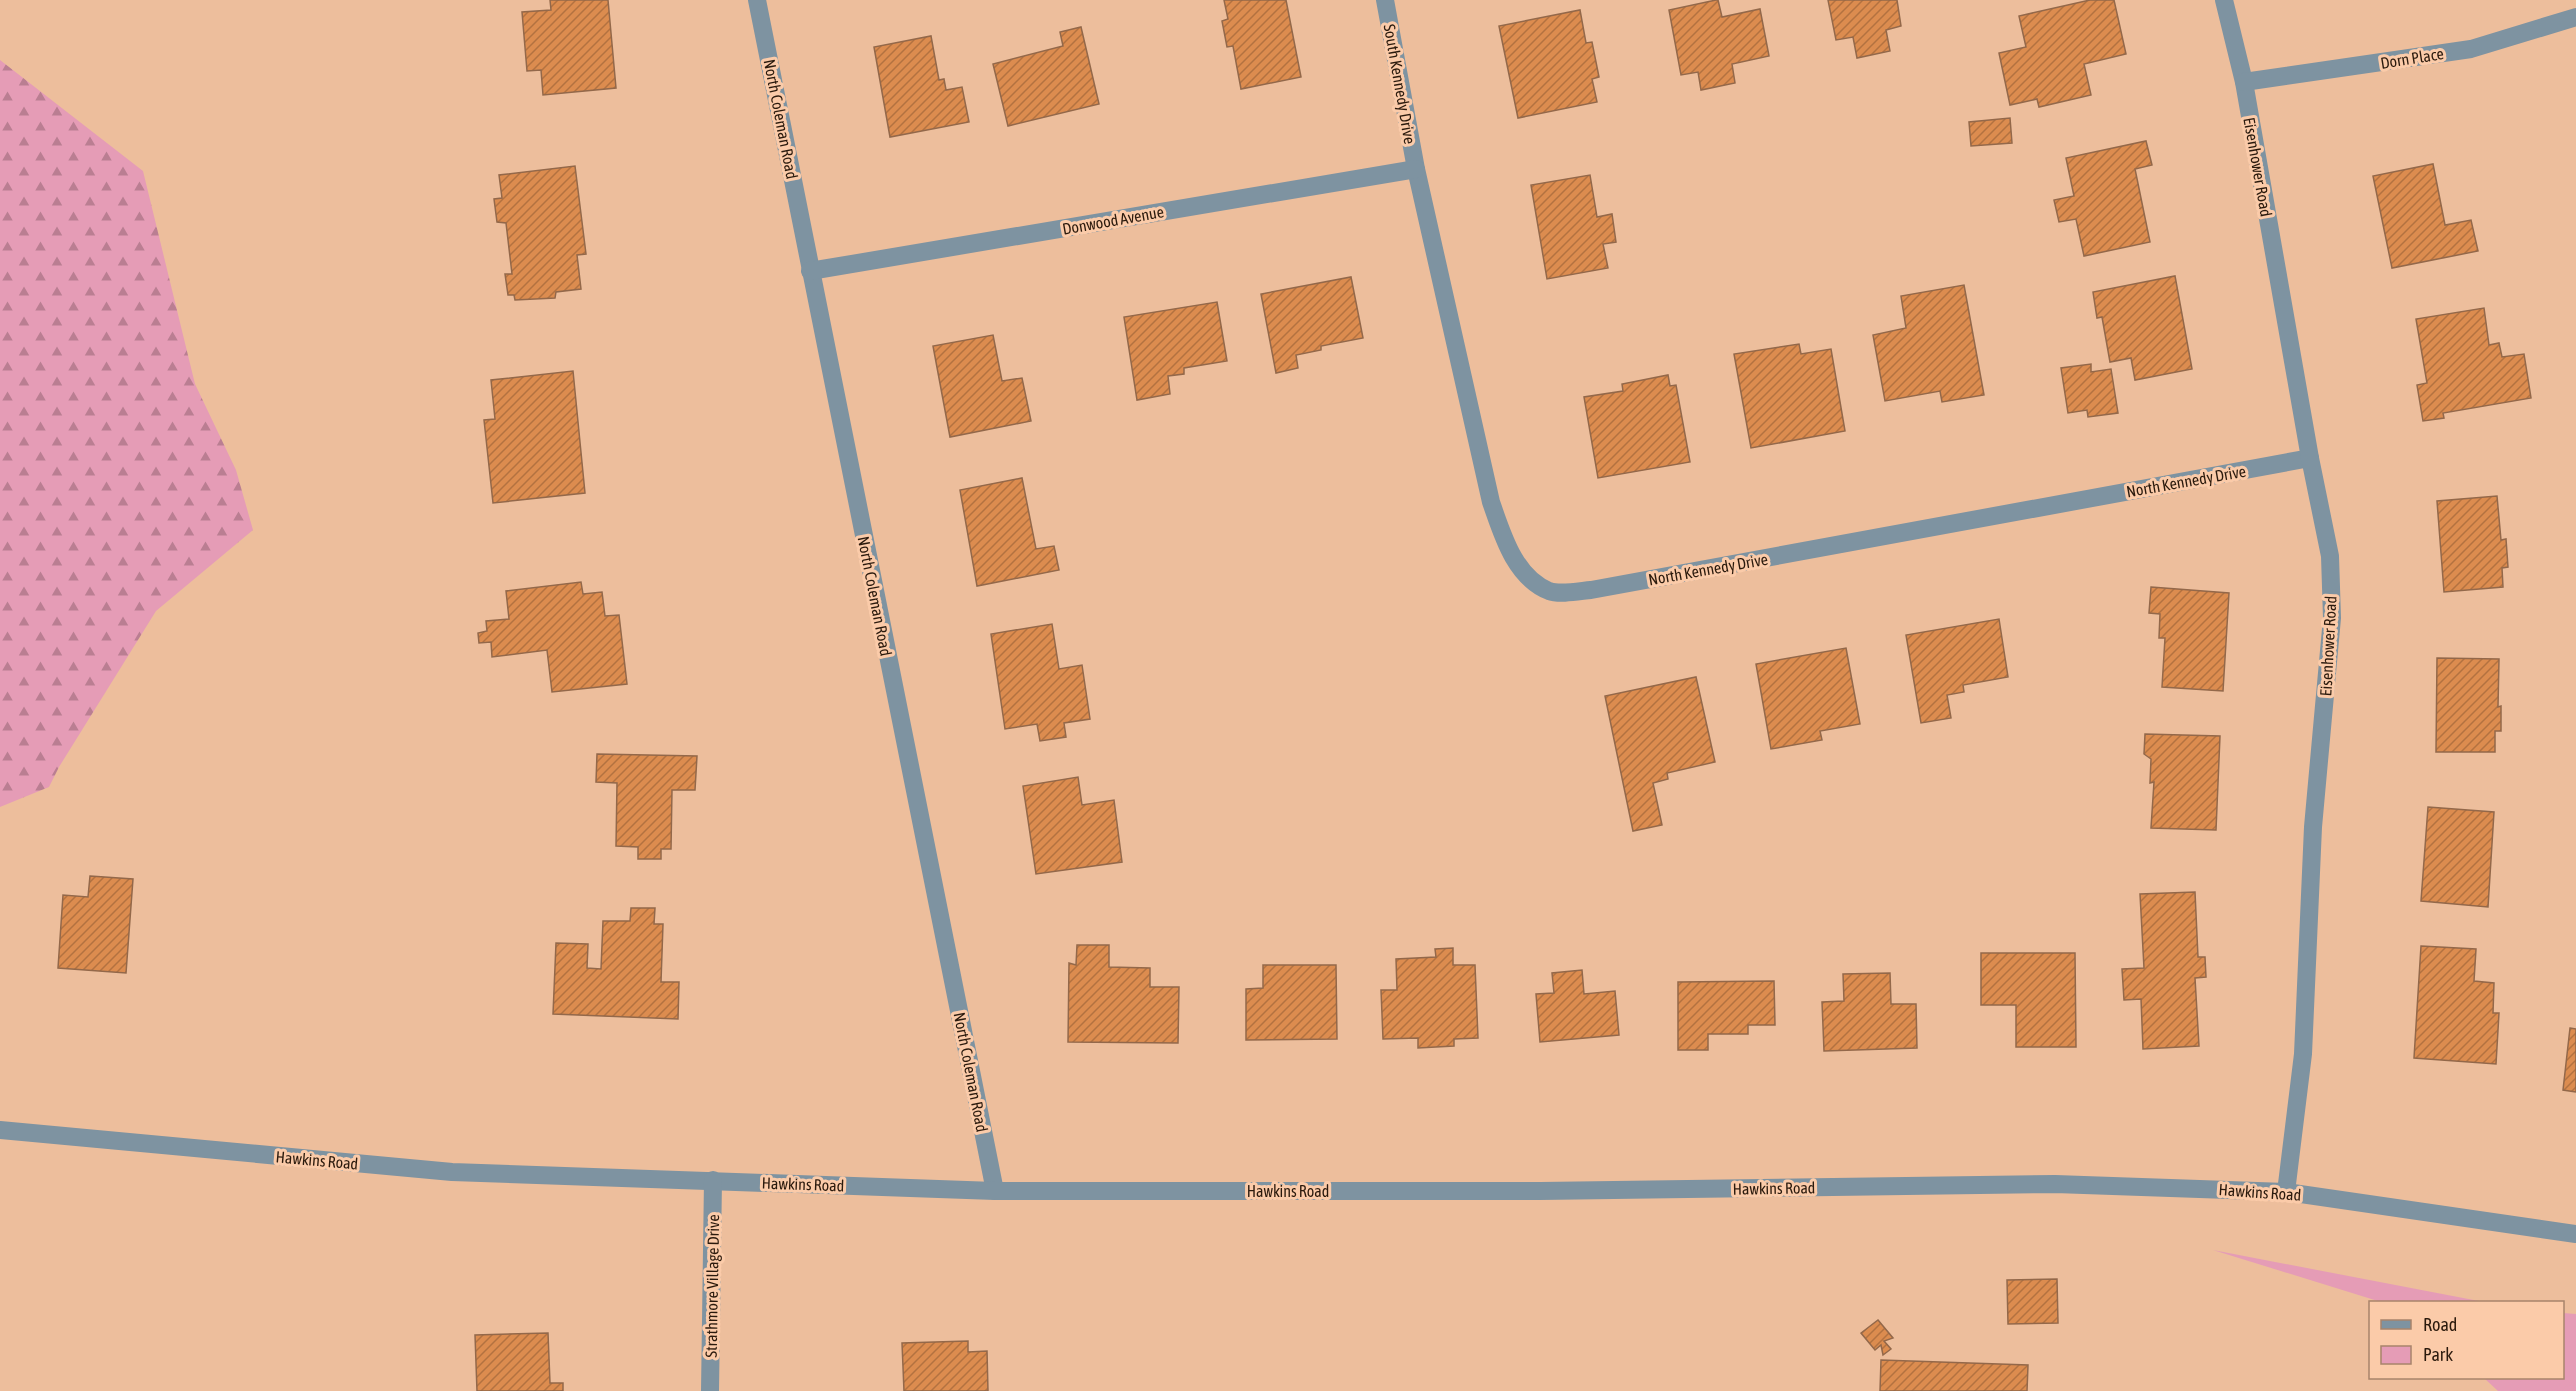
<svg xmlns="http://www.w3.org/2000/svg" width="2576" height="1391" font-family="'Asap Condensed',sans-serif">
  <defs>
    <pattern id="forest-firs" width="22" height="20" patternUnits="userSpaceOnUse" patternTransform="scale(1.5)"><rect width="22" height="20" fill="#e59cb6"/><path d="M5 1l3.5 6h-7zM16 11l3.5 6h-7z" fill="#ba7e92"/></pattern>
    <pattern id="building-hatch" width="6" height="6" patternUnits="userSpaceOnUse" patternTransform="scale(1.5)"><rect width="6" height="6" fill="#dc8c4f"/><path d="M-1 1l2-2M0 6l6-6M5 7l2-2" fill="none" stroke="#b37240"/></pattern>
  </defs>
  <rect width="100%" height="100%" fill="#edbe9c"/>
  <g fill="#e59cb6">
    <polygon points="2213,1250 2484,1302 2381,1302"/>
    <polygon points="2563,1313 2576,1314 2576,1391 2498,1391 2484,1378 2562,1378"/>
  </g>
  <polygon fill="url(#forest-firs)" points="0,60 143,171 195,384 236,470 253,530 156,611 59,767 49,787 0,807"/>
  <g fill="url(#building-hatch)" stroke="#93684a" stroke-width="1.5">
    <polygon points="550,0 608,0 616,88 543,95 541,70 527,71 522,12 551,10"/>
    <polygon points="1224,0 1286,0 1301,77 1241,89 1233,46 1227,47 1222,21 1228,19"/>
    <polygon points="1716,0 1718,0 1722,17 1760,9 1769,56 1732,64 1735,83 1701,90 1698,72 1681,75 1669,10"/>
    <polygon points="1828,0 1897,0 1901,26 1886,30 1890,51 1857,58 1853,37 1836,40"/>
    <polygon points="2090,0 2114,0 2126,54 2084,64 2091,95 2039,107 2037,99 2010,105 1999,53 2026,47 2019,16"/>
    <polygon points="1580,10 1586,43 1592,42 1599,77 1592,79 1597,102 1518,118 1499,26"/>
    <polygon points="1081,27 1099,104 1008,126 993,64 1063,46 1060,32"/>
    <polygon points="931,36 939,80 944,79 946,90 962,87 969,122 890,137 874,47"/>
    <polygon points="2010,118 2012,143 1971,146 1969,122"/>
    <polygon points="2146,141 2152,165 2135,169 2150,242 2084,256 2076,219 2059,222 2054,200 2074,196 2066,158"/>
    <polygon points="2433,164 2445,225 2471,220 2478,251 2392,268 2373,176"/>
    <polygon points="575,166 586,254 577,255 581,289 556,292 555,298 515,300 514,295 508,295 505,274 512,274 506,223 497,222 494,199 502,198 499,175"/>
    <polygon points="1590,175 1597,217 1612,214 1616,242 1603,244 1608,268 1547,279 1531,185"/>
    <polygon points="2175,276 2192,369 2135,380 2131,358 2110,362 2102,317 2097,318 2093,292"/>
    <polygon points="1351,277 1363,338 1321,346 1321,350 1296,355 1298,368 1276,373 1261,294"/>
    <polygon points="1964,285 1984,395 1942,402 1940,391 1885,401 1873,335 1906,328 1901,296"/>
    <polygon points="1217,302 1227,361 1184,368 1184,374 1168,376 1170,394 1137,400 1124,317"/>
    <polygon points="2484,308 2489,345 2499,343 2502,357 2524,354 2531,398 2443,413 2444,418 2423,421 2417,385 2427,383 2416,319"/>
    <polygon points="993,335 1002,381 1022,378 1031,421 950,437 933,346"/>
    <polygon points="1799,344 1801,354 1831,349 1845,431 1751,448 1734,354"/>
    <polygon points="2091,364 2091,372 2111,369 2118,413 2088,417 2087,410 2068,413 2061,368"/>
    <polygon points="573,371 585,493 493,503 484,420 495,419 491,380"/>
    <polygon points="1668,375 1670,386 1676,385 1690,462 1598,478 1584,397 1623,391 1622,384"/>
    <polygon points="1022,478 1036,549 1054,546 1059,570 977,586 960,490"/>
    <polygon points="2497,496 2501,540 2506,539 2508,567 2502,568 2503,587 2444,592 2437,501"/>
    <polygon points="581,582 583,594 602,592 605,616 619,615 627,684 552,692 547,650 492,657 491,642 479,643 478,633 487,631 486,621 509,619 506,591"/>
    <polygon points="2151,587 2229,593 2223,691 2162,687 2165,638 2159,638 2160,614 2149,613"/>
    <polygon points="1999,619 2008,677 1963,685 1964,692 1947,695 1951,718 1921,723 1906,635"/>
    <polygon points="1052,624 1059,669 1082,665 1090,719 1064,723 1066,737 1040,741 1037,724 1005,729 991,634"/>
    <polygon points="1846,648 1860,724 1820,731 1822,740 1771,749 1756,664"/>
    <polygon points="2437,658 2499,659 2498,707 2501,706 2501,731 2495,731 2495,752 2436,752"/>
    <polygon points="1696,677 1715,762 1667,773 1668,779 1653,783 1662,825 1633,831 1605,696"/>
    <polygon points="2145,734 2220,736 2216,830 2151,828 2154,782 2150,783 2151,759 2144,754"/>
    <polygon points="597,754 697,756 695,790 672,790 671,849 661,849 661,859 638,859 638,847 616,846 617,783 596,782"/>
    <polygon points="1078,777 1082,805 1114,800 1122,862 1036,874 1023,786"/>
    <polygon points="2428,807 2494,812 2488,907 2421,901"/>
    <polygon points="90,876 133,879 126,973 58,968 63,895 88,897"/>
    <polygon points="2195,892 2198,957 2205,957 2206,977 2195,978 2199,1046 2143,1049 2141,999 2124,1000 2122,969 2144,968 2140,894"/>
    <polygon points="631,908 655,908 654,924 663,924 661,982 679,982 678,1019 553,1014 556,943 588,944 587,968 601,969 603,921 630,921"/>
    <polygon points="1077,945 1109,945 1109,967 1150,968 1150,987 1179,987 1178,1043 1068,1042 1069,963 1076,965"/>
    <polygon points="2421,946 2476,949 2474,981 2494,983 2493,1013 2499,1013 2496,1064 2414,1058"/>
    <polygon points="1453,948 1453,965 1475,965 1478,1038 1454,1039 1454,1046 1418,1048 1418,1038 1383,1039 1381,990 1397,990 1396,959 1436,957 1435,949"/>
    <polygon points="1981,953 2075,953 2076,1047 2016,1047 2016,1005 1981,1005"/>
    <polygon points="1263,965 1336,965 1337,1039 1246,1040 1246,989 1263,988"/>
    <polygon points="1582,970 1584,994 1615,991 1619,1035 1540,1042 1536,994 1554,993 1552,973"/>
    <polygon points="1890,973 1891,1004 1916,1004 1917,1048 1824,1051 1822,1002 1844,1001 1843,974"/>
    <polygon points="1774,981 1775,1025 1748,1025 1748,1034 1708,1034 1708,1050 1678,1050 1678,982"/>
    <polygon points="2570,1028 2576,1029 2576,1092 2563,1090"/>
    <polygon points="2057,1279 2058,1323 2008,1324 2007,1280"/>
    <polygon points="1878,1320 1893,1338 1884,1341 1891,1349 1883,1355 1881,1345 1875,1350 1861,1333"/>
    <polygon points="548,1333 550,1383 563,1383 563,1391 477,1391 475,1335"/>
    <polygon points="968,1341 968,1352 987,1351 988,1391 904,1391 902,1343"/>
    <polygon points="1881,1360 2028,1365 2027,1391 1880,1391"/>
  </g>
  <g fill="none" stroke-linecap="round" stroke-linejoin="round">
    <g stroke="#7e93a1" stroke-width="18">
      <polyline points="757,0 995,1191"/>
      <path d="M1385 0 1416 169 1491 502C1502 533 1514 577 1549 591 1560 595 1580 591 1591 590L2310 458"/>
      <polyline points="2224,0 2244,82 2310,458 2330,556 2332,618 2313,827 2303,1054 2286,1192"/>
      <polyline points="2244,82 2471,49 2576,17"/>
      <polyline points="810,271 1416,169"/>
      <polyline points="0,1130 452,1172 995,1191 1540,1191 2055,1184 2286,1192 2576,1234"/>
      <polyline points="710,1391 713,1180"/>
    </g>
  </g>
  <g text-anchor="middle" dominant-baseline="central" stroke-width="6" stroke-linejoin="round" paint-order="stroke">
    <g font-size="16" fill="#2b1a0d" stroke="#fbcba9">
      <text transform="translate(2412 58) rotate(-9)">Dorn Place</text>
      <text transform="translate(1400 84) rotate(80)">South Kennedy Drive</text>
      <text transform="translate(781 119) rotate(79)">North Coleman Road</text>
      <text transform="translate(2258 167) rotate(80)">Eisenhower Road</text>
      <text transform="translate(1113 220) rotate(-10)">Donwood Avenue</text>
      <text transform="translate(2186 481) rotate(-10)">North Kennedy Drive</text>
      <text transform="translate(1708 569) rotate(-10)">North Kennedy Drive</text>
      <text transform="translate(875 596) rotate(79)">North Coleman Road</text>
      <text transform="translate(2328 646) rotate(-87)">Eisenhower Road</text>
      <text transform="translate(971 1072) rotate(79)">North Coleman Road</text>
      <text transform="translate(317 1160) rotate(5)">Hawkins Road</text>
      <text transform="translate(803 1184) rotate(2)">Hawkins Road</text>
      <text transform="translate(1774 1188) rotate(-1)">Hawkins Road</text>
      <text x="1288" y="1191">Hawkins Road</text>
      <text transform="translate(2260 1192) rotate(4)">Hawkins Road</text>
      <text transform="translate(712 1286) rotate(-89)">Strathmore Village Drive</text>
    </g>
  </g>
  <rect x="2369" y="1301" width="195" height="78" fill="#fbcba9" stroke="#a8846b" stroke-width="1.5"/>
  <rect x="2381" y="1320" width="30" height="9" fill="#7e93a1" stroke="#a8846b" stroke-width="1.5"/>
  <text x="2423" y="1331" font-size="18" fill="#2b1a0d">Road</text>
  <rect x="2381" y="1346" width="30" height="18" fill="#e59cb6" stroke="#a8846b" stroke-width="1.5"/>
  <text x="2423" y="1361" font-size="18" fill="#2b1a0d">Park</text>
</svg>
